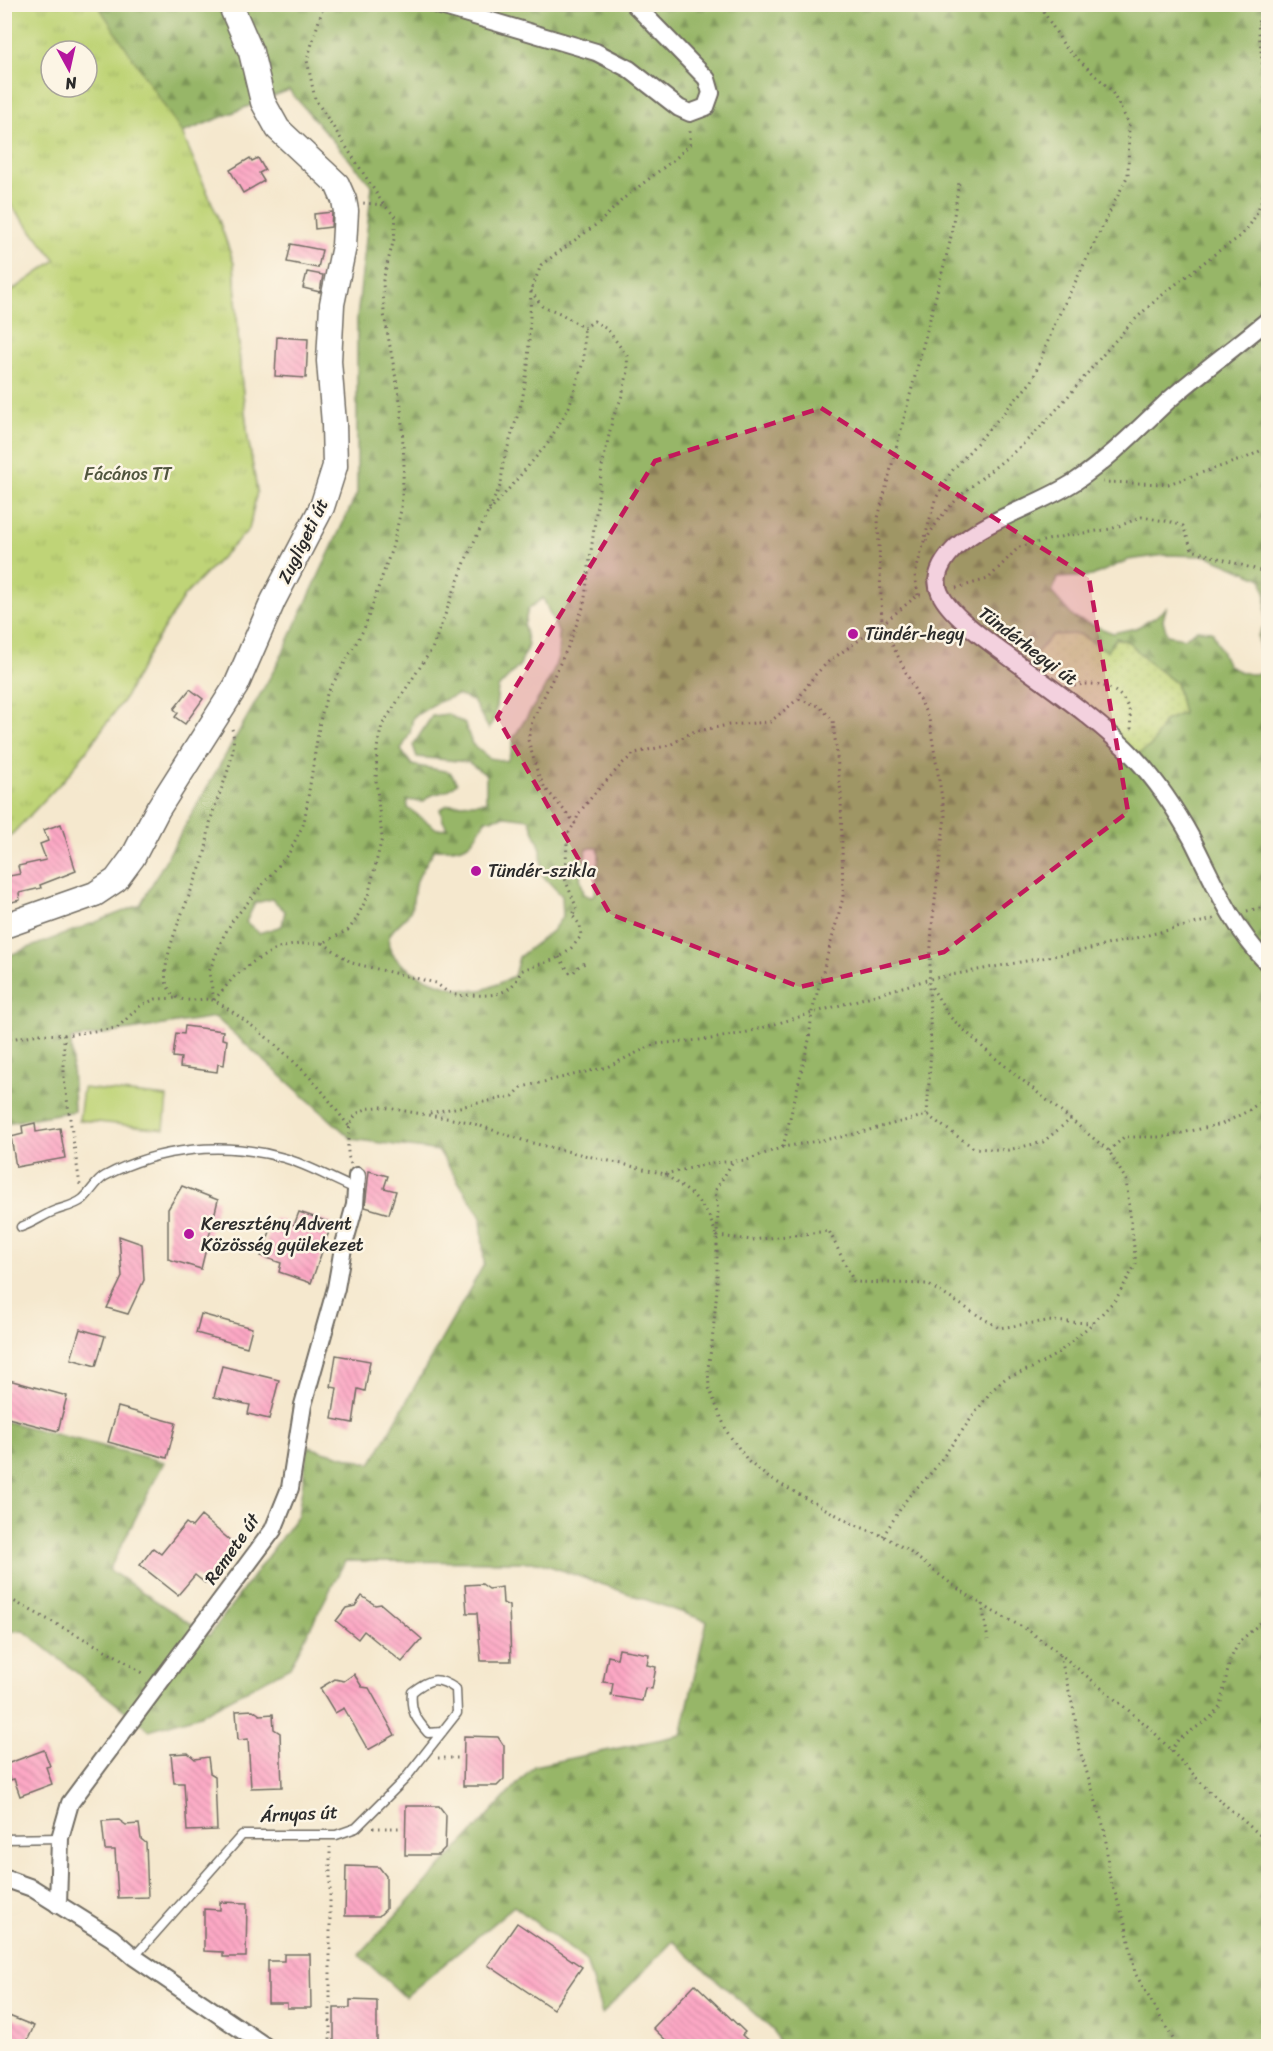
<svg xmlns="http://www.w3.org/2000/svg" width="1273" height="2051" font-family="Sriracha,sans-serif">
  <defs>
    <pattern id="grass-dots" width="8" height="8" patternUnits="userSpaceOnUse" patternTransform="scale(1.5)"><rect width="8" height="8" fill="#bfd477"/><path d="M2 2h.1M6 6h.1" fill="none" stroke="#a4b667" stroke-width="1.8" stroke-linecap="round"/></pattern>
    <pattern id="forest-firs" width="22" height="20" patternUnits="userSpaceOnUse" patternTransform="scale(1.5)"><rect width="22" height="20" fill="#97b668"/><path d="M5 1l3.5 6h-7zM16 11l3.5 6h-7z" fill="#7b9456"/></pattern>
    <pattern id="park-tufts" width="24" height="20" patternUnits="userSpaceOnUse" patternTransform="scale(1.5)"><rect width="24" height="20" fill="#bfd477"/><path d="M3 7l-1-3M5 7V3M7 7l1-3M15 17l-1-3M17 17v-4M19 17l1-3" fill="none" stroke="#a4b667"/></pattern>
    <pattern id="building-back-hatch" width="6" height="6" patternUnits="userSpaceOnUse" patternTransform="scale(1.5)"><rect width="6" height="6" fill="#fca7c4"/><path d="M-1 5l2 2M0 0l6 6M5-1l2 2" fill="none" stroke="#d890a9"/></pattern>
  </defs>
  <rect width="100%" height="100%" fill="#fcf5e5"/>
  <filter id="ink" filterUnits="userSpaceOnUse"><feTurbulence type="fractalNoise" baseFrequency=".0167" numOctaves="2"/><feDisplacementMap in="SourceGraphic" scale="12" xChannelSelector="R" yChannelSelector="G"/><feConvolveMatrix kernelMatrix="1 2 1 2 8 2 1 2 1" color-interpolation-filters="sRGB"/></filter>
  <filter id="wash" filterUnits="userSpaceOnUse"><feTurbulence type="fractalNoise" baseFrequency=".008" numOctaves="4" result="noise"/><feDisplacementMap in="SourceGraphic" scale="24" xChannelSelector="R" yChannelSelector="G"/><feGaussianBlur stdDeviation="1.35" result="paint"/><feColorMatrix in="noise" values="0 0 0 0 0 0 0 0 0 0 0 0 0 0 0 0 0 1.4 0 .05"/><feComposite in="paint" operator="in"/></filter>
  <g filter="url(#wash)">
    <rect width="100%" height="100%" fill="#f5e8ce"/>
    <polygon fill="url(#grass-dots)" stroke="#758051" stroke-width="1.5" points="1079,634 1107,650 1116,638 1129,642 1147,661 1176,683 1183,713 1164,721 1152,745 1134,757 1024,668 1052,635"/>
    <path fill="url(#forest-firs)" stroke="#61704a" stroke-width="1.5" fill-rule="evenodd" d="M5 5H1268V663L1260 653 1258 636 1265 624 1266 596 1262 579 1208 556 1165 555 1128 560 1092 576 1057 578 1052 593 1074 618 1113 633 1136 628 1154 618 1166 608 1163 620 1167 635 1184 638 1197 630 1212 631 1228 666C1243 673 1254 679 1268 668V2046H780L774 2031 673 1941 602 2014 586 1961 514 1906 405 1997 359 1955 534 1766 681 1735 707 1621 538 1562 345 1561 290 1667 200 1715 149 1730 23 1630 5 1632 4 1421 164 1462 109 1570 209 1636 298 1515 308 1447 371 1464 484 1264 481 1217 439 1151 352 1139 215 1017 71 1039 74 1111 5 1123V957L140 905 278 663 357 493V318L372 186 289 90 182 133 217 215 234 264 240 367 248 438 257 491 249 529 184 596 151 649 124 699 69 774 12 834 5 838V296L56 260 5 198ZM51 51H87V87H51ZM543 598 559 634 558 657 552 674 540 696 514 737 511 753 507 761 489 758 472 744 465 724 448 714 432 716 413 745 417 757 468 762 486 775V802L448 805 440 809 443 821 448 828 437 829 408 808 407 800 423 802C436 788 443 798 457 783L450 772 412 765 401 750 410 733 413 717 436 703 457 695 473 701 489 729 495 716 498 688 520 665 528 645 524 626 528 609ZM1079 634 1107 651 1116 638 1129 642 1147 661 1176 683 1183 713 1164 721 1152 745 1134 757 1024 668 1052 635ZM506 816 529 819 541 849 542 875 562 896 563 916 552 931 519 957 514 976C505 980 495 986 485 989 461 996 395 973 389 946 385 931 402 924 409 913 414 906 413 894 415 886 419 873 428 861 435 849 466 850 471 847 485 820ZM598 847 599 856 595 894 590 897 584 894 580 877 587 849ZM272 899 285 911 282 926 259 933 246 922 255 903Z"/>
    <path fill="url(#park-tufts)" stroke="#758051" stroke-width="1.5" fill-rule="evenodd" d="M5 4 98 5 182 133 217 215 234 264 240 367 248 438 257 491 249 529 184 596 151 649 124 699 69 774 12 834 5 838V296L56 260 5 198ZM51 51H87V87H51Z"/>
    <polygon fill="#bfd477" stroke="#758051" stroke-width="1.5" points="83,1088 167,1097 164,1129 79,1120"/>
    <g id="blocks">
      <g fill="url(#building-back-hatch)">
        <polygon points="250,158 252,161 258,158 265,170 259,173 264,181 243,193 230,170"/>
        <polygon points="332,212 331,227 315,229 314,214"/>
        <polygon points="291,244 322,250 318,268 287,262"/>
        <polygon points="307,272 323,275 320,292 303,288"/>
        <polygon points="277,337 308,339 306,378 275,376"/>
        <polygon points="190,689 203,699 185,724 175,717 178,713 174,709"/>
        <polygon points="61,824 76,871 40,885 41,888 19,893 20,900 4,904 4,877 20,874 18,866 46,860 40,844 48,841 44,830"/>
        <polygon points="185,1026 223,1031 222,1039 227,1040 224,1065 218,1064 217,1072 180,1067 181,1058 173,1057 176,1033 184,1034"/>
        <polygon points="35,1123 36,1132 60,1128 65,1158 16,1167 11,1137 23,1134 22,1126"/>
        <polygon points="369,1171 388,1176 384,1188 396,1191 389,1214 365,1207"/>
        <polygon points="182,1186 218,1200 201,1269 168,1259 168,1209"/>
        <polygon points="299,1212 332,1223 311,1283 279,1272 281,1263 261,1256 275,1218 294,1225"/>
        <polygon points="119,1236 142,1244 144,1280 128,1314 107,1308 122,1277"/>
        <polygon points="201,1314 252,1328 247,1347 196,1333"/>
        <polygon points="80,1329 105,1336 96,1366 71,1359"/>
        <polygon points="336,1355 370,1361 365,1391 358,1389 353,1423 332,1419 337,1388 331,1387"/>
        <polygon points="222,1366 279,1380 269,1419 248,1414 250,1405 214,1397"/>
        <polygon points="9,1380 67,1396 58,1431 4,1417 4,1396"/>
        <polygon points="118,1407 176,1423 167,1458 108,1442"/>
        <polygon points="201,1516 237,1546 205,1583 195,1575 178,1595 140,1565 153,1548 161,1554 186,1523 192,1527"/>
        <polygon points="482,1584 489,1589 502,1587 503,1603 509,1606 511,1661 481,1661 477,1613 467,1613 465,1585"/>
        <polygon points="362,1596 375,1605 381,1604 422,1639 402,1662 364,1631 358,1639 336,1621 346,1608 355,1606"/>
        <polygon points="619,1649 649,1654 647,1665 656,1667 652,1689 645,1688 642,1701 611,1696 613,1683 603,1682 608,1656 617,1658"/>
        <polygon points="354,1674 362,1687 369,1688 395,1735 368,1750 344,1708 335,1713 320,1688 335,1679 344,1681"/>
        <polygon points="253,1710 260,1715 273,1714 274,1729 280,1733 282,1787 251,1788 248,1739 238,1740 236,1711"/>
        <polygon points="464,1736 498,1737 504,1746 504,1779 497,1786 463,1786"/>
        <polygon points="44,1750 50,1766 46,1767 52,1784 20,1796 14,1779 10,1780 4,1765"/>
        <polygon points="188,1753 195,1759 208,1757 210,1773 215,1776 217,1830 187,1831 184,1783 174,1783 171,1754"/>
        <polygon points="406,1806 439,1806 446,1815 445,1848 438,1855 405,1855"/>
        <polygon points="119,1820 126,1825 139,1824 141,1839 146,1843 148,1897 118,1898 115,1850 105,1850 102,1821"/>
        <polygon points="346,1866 379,1867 386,1876 386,1909 379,1916 345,1916"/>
        <polygon points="220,1902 247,1903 246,1957 223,1957 223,1952 204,1951 204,1909 220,1910"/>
        <polygon points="517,1923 582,1967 553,2009 488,1965"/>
        <polygon points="284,1954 310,1954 311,2008 287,2008 287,2003 268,2003 268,1961 284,1961"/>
        <polygon points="695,1984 745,2032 742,2035 754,2046 672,2046 653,2028"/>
        <polygon points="350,2000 377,2001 377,2046 334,2046 334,2008 350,2008"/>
        <polygon points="4,2014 34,2026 25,2046 4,2046"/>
      </g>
    </g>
  </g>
  <g filter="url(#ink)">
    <use href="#blocks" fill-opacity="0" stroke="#726d64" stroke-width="1.5"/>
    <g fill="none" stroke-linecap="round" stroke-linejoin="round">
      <defs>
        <g id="lane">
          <path d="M21 1227C33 1223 42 1216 54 1211 64 1207 74 1206 83 1199 91 1192 96 1181 105 1176 159 1147 225 1141 284 1158 308 1165 332 1179 356 1189"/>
          <polyline points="4,1839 60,1838"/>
          <path d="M134 1957 242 1835H336L356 1828 405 1779 457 1713 456 1689C437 1676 430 1678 412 1692 410 1711 416 1719 428 1733L442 1732"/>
        </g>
        <g id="street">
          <polyline points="434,4 596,52 629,69 679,108 690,113 706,107 711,93 707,79 634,4"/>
          <path d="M1268 320C1236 347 1201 372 1169 400 1139 428 1110 458 1076 481 1038 506 990 517 956 547 944 559 932 576 940 593 950 615 986 640 1005 654 1048 686 1099 720 1135 758 1158 782 1176 810 1192 839 1214 883 1233 928 1268 964"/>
          <polyline points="4,1878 32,1888 112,1938 134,1957 265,2046"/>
          <polyline points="58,1905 60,1838 70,1803 273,1530 290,1488 303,1405 336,1288 343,1248 355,1205 357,1176"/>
        </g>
        <polyline id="secondary" points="4,926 95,894 116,880 133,857 158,809 236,686 273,601 322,507 335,466 334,424 329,361 332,304 344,246 346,211 344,200 337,184 278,129 263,102 251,52 230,4"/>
      </defs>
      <use href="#lane" stroke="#726d64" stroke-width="11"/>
      <use href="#street" stroke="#726d64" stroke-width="20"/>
      <use href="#secondary" stroke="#726d64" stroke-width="27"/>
      <g stroke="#726d64" stroke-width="3" stroke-dasharray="1.5 4.5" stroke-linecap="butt">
        <polyline points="324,4 307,60 315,99 384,205"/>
        <polyline points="1265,4 1258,23 1268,114"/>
        <polyline points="1258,23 1268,29"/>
        <polyline points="531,291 542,306 560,313 584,328 594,321 608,330 627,356 628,372 621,399 613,417 602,467 584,605 567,649 532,721 528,740 538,774 545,788 575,823 579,813 594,794 623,763 635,753 670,745 692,732 729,725 770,722 798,699 814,676 828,662 882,624 918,595 924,595"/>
        <polyline points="1102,482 1168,484 1246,458 1268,447"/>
        <polyline points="489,512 548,443 569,407 584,359 584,328"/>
        <path d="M926 541C946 499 988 475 1022 445 1067 404 1100 352 1145 310 1167 290 1192 272 1216 253 1225 246 1238 240 1245 231 1269 204 1267 160 1268 126"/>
        <polyline points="956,588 988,579 1019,547 1064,536 1111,529 1142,517 1171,522 1183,526 1192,550 1268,573"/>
        <polyline points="918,595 915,575 935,500 951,472 1032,381 1056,321 1128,175 1129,124 1111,90 1065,47 1039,4"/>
        <path d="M1074 686C1094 681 1117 685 1127 705 1131 711 1130 721 1131 728L1130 731"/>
        <path d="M232 729C239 752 220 790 213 812 208 827 208 842 204 857 196 884 155 964 168 987 181 1011 203 993 217 1002 253 1024 286 1052 315 1083 327 1096 337 1112 349 1126"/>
        <polyline points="1247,911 1268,906"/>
        <path d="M323 943 352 963 436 983C442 988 449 994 456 995 460 996 466 995 471 995 494 996 512 995 521 971 536 964 555 962 568 951 573 947 577 941 581 936L580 925 572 915 577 909 565 879 567 843 569 832 575 823"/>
        <polyline points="559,957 570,973 573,973 578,967 585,963"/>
        <polyline points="214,1000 234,977 253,962 278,948 299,944 323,943 348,930 355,921 368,896 382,838 376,780 377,748 382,725 432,649 467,557 501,484 503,463 522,401 528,365 531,291 541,265 601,221 623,199 677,157 690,144 690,128"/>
        <polyline points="214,1000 209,972 224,935 233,920 289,853 304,823 320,721 327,694 364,629 393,545 401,510 404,464 401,406 384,314 383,280 394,239 396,217 384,205 363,203"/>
        <polyline points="64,1035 117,1028 141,1005 156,999 178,998"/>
        <polyline points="4,1040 39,1034 64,1035 64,1079 80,1185"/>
        <polyline points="430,1113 513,1096 522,1087 607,1067 655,1044 711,1039 744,1033 930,979 1090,949 1214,919"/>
        <polyline points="927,1115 931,1049 929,985"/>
        <polyline points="783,1147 809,1040 812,1012 843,898 841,794 833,720 819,706 798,699"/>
        <polyline points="1109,1151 1124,1137 1164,1137 1222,1124 1248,1111 1265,1098 1268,1097"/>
        <polyline points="732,1163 715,1191 718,1211 717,1236 752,1240 829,1231 854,1282 927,1284 999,1328 1047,1321 1093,1323"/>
        <path d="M351 1164C347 1155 348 1148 348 1139 349 1116 359 1107 382 1107L469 1122 528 1142 665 1174 694 1196 708 1214 717 1236V1289L712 1343 708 1368 709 1388 727 1432 749 1462 769 1478 853 1524 883 1536 906 1549 954 1586 992 1611 1028 1630 1060 1654 1151 1729 1209 1791 1268 1842"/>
        <polyline points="665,1174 713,1163 747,1160 783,1147 846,1136 927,1115 974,1148 1008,1150 1043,1142 1071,1119"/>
        <polyline points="883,1536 908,1497 932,1472 992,1390 1006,1378 1032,1368 1057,1354 1093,1323 1116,1299 1136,1264 1126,1180 1109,1151 988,1052 950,1017 929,983 932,926 945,816 929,719 882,624 878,518 950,242 959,182"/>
        <polyline points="4,1596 118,1657 145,1675"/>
        <polyline points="982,1604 988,1640"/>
        <polyline points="1060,1655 1074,1711 1079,1747 1105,1831 1109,1875 1126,1926 1135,1973 1177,2046"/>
        <polyline points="1170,1751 1178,1740 1210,1718 1220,1706 1230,1660 1239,1642 1268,1616"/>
        <polyline points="438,1758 458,1758"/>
        <polyline points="373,1828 401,1828"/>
        <polyline points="330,2046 330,1847"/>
      </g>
      <use href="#lane" stroke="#fff" stroke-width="8"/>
      <use href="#street" stroke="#fff" stroke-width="16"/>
      <use href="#secondary" stroke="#fff" stroke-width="24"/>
    </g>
  </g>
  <path fill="#c2185b" fill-opacity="0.2" stroke="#c2185b" stroke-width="4.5" stroke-dasharray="12 8" stroke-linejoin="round" d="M821 408 1089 578 1128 812 944 952 800 987 610 914 497 717 655 461Z"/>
  <g fill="#b5179e" stroke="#fcf5e5" stroke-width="2">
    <circle cx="853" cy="634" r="6"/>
    <circle cx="476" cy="871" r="6"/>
    <circle cx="189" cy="1234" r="6"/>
  </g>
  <g text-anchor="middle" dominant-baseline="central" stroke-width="5" stroke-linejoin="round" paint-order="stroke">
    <g font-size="18" fill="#50553e" stroke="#fcf5e5">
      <text x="128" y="474">Fácános TT</text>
    </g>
    <g font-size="18" fill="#2b2b2b" stroke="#fcf5e5">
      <text transform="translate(303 541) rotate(-64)">Zugligeti út</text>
      <text transform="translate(1028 646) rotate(37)">Tündérhegyi út</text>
      <text transform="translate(232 1549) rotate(-55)">Remete út</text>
      <text transform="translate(299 1814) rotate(-3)">Árnyas út</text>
    </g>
    <g font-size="18" fill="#2b2b2b" stroke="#fcf5e5" text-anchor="start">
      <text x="865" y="634">Tündér-hegy</text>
      <text x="488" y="871">Tündér-szikla</text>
      <text x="201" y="1224">Keresztény Advent<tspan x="201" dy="21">Közösség gyülekezet</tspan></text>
    </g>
  </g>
  <rect width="1273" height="2051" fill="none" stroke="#fcf5e5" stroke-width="24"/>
  <g transform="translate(69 69) rotate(172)"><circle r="28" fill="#fcf5e5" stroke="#a8a49b" stroke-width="1.5"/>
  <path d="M0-4.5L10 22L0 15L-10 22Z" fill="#b5179e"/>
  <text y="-9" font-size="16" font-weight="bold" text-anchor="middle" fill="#2b2b2b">N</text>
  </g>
</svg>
